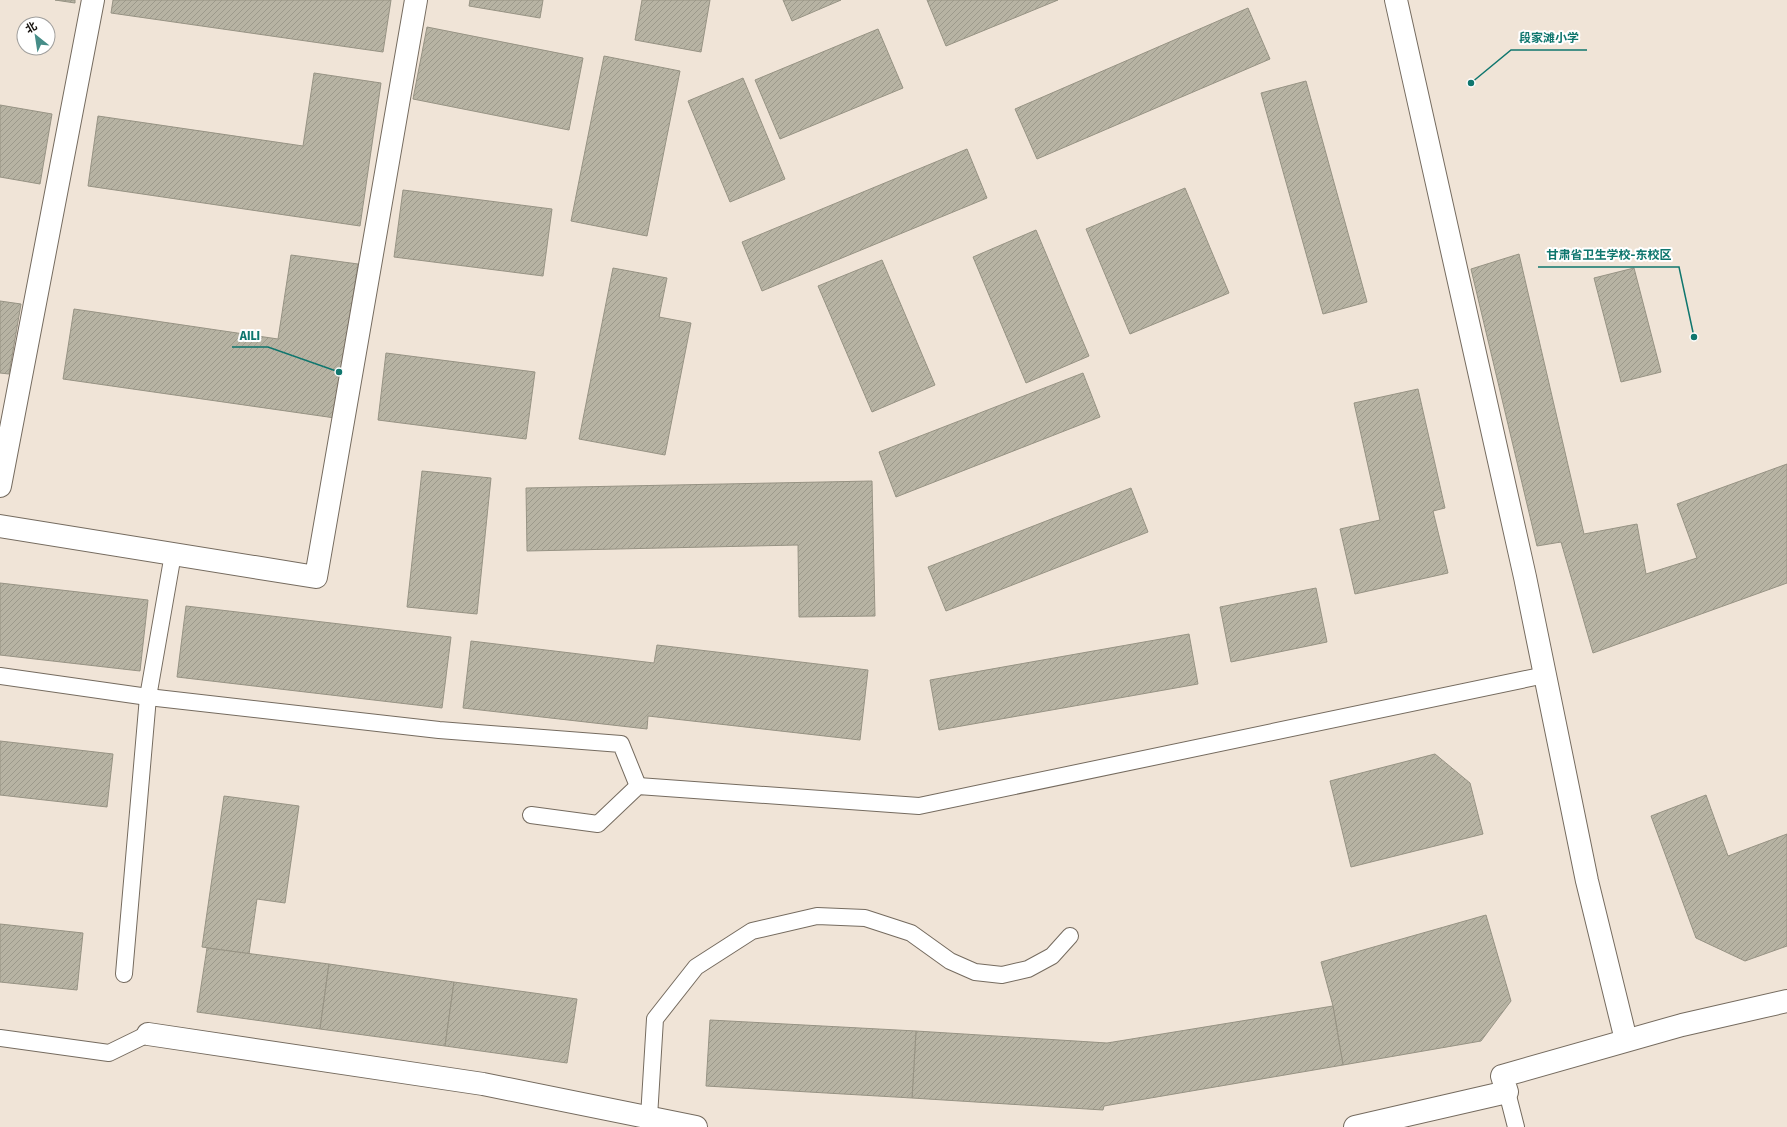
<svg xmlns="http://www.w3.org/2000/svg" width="1787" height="1127" font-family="'Fira Sans','Noto Sans SC',sans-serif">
  <defs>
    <pattern id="building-hatch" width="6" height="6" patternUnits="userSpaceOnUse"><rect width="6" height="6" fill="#b7b3a3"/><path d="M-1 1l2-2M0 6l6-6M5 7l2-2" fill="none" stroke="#9c998b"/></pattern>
  </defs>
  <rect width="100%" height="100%" fill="#f0e4d7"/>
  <g fill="url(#building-hatch)" stroke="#979384">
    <polygon points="55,0 75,0 75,3"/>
    <polygon points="113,0 391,0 383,52 111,13"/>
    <polygon points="470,0 543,0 540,18 469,6"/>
    <polygon points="642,0 710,0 701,52 635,40"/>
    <polygon points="783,0 841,0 792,21"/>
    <polygon points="927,0 1058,0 946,46"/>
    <polygon points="1248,8 1270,59 1037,159 1015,109"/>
    <polygon points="427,27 583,58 569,130 413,99"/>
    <polygon points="878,29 903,88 780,139 755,80"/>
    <polygon points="604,56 680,71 647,236 571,221"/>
    <polygon points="314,73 381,83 360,226 88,186 98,116 303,146"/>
    <polygon points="743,78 785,179 730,202 688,101"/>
    <polygon points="1306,81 1367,302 1323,314 1261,93"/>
    <polygon points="0,105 52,114 40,184 0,177"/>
    <polygon points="967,149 987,198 762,291 742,242"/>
    <polygon points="1185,188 1229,293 1130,334 1086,229"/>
    <polygon points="403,190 552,209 543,276 394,257"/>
    <polygon points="1036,230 1089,356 1026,383 973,257"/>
    <polygon points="1519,254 1584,534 1637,524 1646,574 1697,558 1677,504 1787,464 1787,583 1593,653 1561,542 1537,546 1471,269"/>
    <polygon points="291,255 358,264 335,418 63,379 74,309 278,339"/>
    <polygon points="882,260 935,385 872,412 818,286"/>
    <polygon points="613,268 667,278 659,317 691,323 665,455 579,439"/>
    <polygon points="1634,268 1661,372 1621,382 1594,278"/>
    <polygon points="0,301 21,304 9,374 0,373"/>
    <polygon points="386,353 535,372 526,439 378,420"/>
    <polygon points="1083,373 1100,417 896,497 879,452"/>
    <polygon points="1418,389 1445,508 1433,511 1448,573 1355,594 1340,529 1380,520 1354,403"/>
    <polygon points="422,471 491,478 477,614 407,607"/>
    <polygon points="872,481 875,616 799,617 798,545 527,551 526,488"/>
    <polygon points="1131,488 1148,532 946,611 928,567"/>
    <polygon points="0,583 148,600 140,671 0,655"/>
    <polygon points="1316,588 1327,642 1231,662 1220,607"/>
    <polygon points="186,606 451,637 442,708 177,677"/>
    <polygon points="1189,634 1198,684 939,730 930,680"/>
    <polygon points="471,641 654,663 657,645 868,670 860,740 648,716 647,729 463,708"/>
    <polygon points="0,741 113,754 107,807 0,795"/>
    <polygon points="1435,754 1470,783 1483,834 1351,867 1330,781"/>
    <polygon points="1706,795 1728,856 1787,834 1787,946 1745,961 1696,938 1651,816"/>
    <polygon points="224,796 299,806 285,903 257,899 249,954 202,947"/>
    <polygon points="1486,915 1511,1001 1481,1041 1343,1065 1333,1006 1321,962"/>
    <polygon points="0,924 83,933 77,990 0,982"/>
    <polygon points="207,948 329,964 320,1029 197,1012"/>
    <polygon points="329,964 454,982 445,1046 320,1029"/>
    <polygon points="454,982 577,999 567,1063 445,1046"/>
    <polygon points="1333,1006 1343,1065 1104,1106 1103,1110 912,1098 916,1031 1107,1043"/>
    <polygon points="710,1020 916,1031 912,1098 706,1086"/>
  </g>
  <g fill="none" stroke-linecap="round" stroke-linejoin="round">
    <defs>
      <g id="lane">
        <polyline points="0,676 148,697 439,730 621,744 638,786"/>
        <polyline points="531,815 598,824 638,786 919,806 1545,675"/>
        <polyline points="124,974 148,697 173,554"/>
        <polyline points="0,1038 109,1053 148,1034"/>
        <polyline points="1507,1092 1516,1127"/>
        <polyline points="649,1117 655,1019 696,967 752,931 817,916 865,918 911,933 950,961 975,972 1002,975 1028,969 1052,956 1070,936"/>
      </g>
      <g id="street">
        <polyline points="1396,0 1525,577 1587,881 1626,1040"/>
        <polyline points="0,486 93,0"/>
        <polyline points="0,526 316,577 416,0"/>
        <polyline points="148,1034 483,1084 696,1127"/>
        <polyline points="1355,1127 1507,1092 1502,1076 1682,1025 1787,1001"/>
      </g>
    </defs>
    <use href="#lane" stroke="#756b5f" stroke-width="18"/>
    <use href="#street" stroke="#756b5f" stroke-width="24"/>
    <use href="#lane" stroke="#fff" stroke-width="16"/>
    <use href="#street" stroke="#fff" stroke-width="22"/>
  </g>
  <path fill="none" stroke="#0f766e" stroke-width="1.5" d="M1471 83L1511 50H1587M1694 337L1679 267H1538M339 372L268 347H232"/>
  <g fill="#0f766e" stroke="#fff" stroke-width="1.5">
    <circle cx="1471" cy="83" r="4"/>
    <circle cx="1694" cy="337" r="4"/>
    <circle cx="339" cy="372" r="4"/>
  </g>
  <g font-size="12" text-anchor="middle" font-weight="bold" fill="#0f766e" stroke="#fff" stroke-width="4" stroke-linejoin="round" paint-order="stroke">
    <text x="1549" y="42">段家滩小学</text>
    <text x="1609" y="259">甘肃省卫生学校-东校区</text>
    <text x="250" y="340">AILI</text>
  </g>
  <g transform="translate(36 36) rotate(330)"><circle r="19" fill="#ffffff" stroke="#a09f9d"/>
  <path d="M0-3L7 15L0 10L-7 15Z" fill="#468d88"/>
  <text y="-6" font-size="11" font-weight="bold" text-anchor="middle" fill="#120e0a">北</text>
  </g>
</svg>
